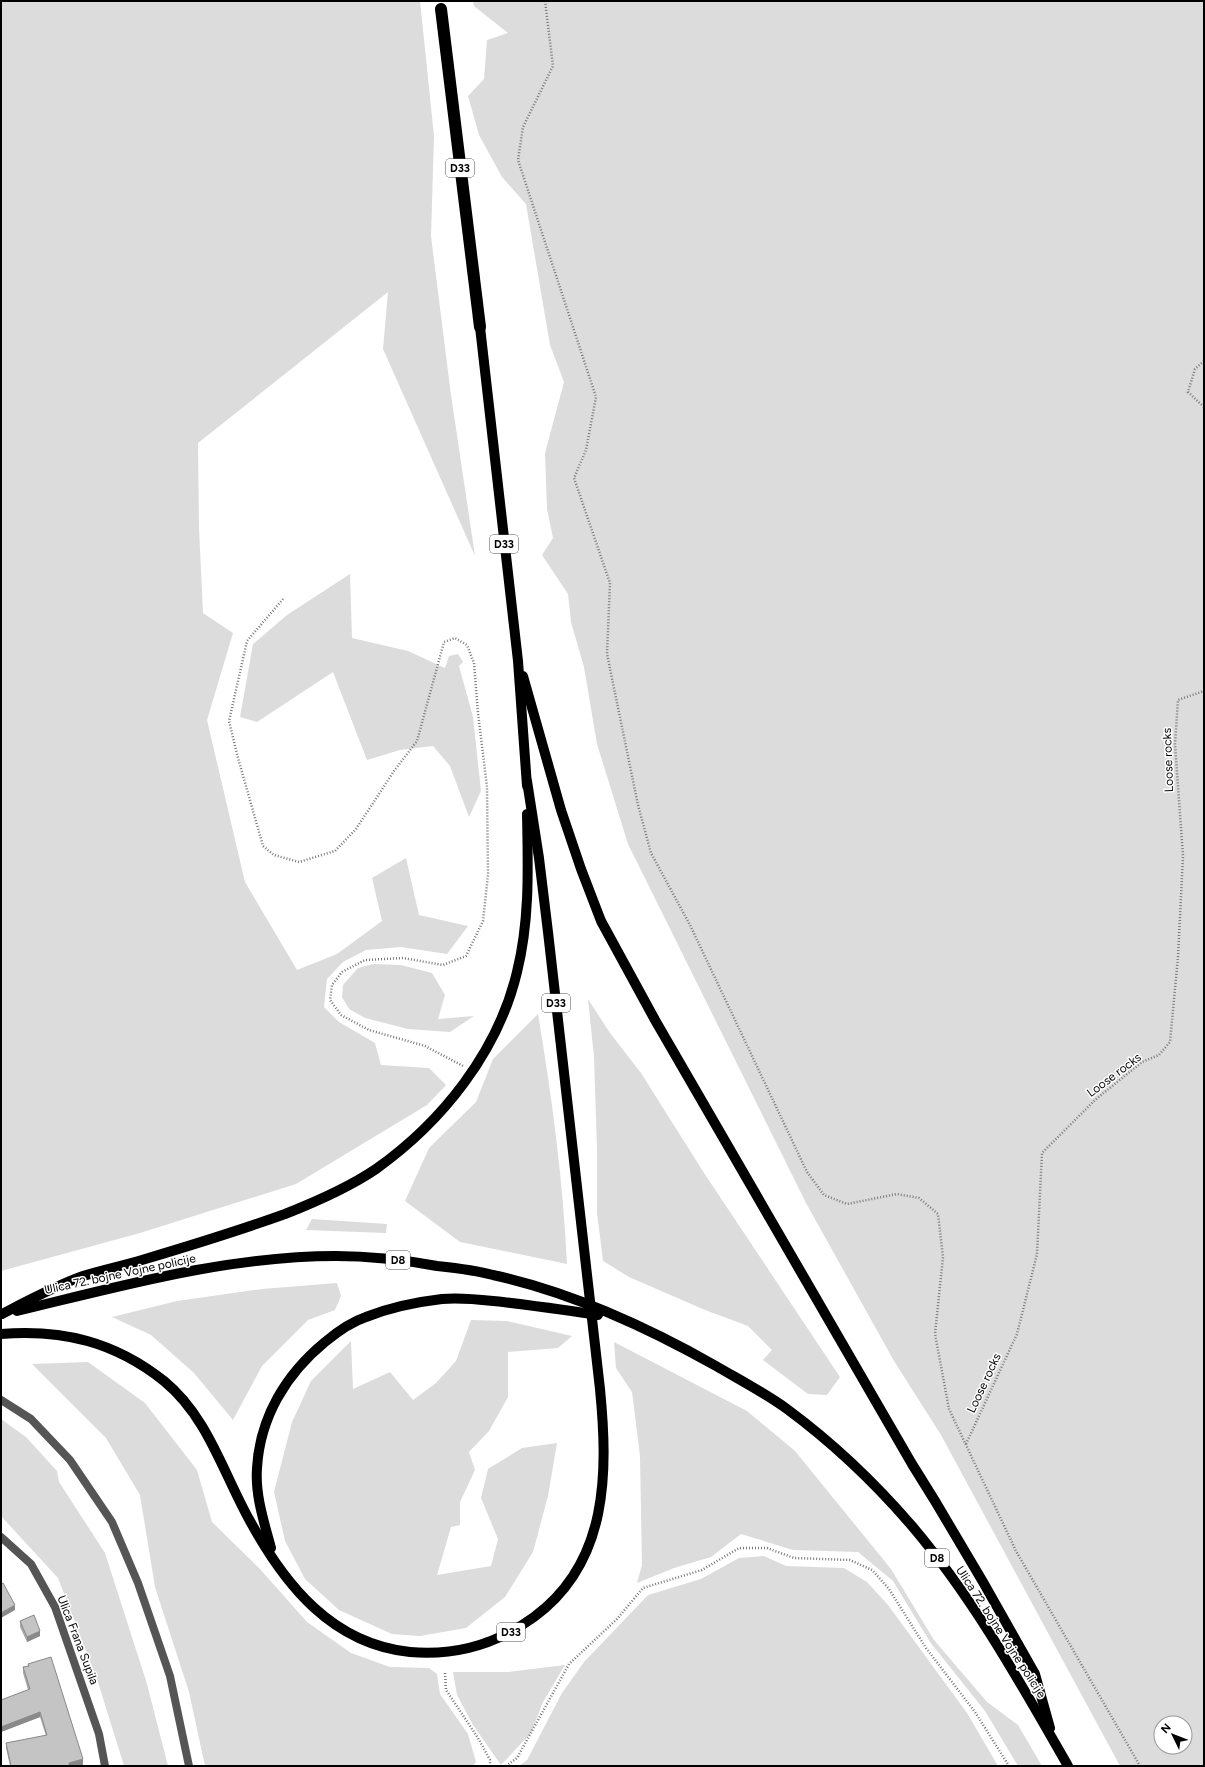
<svg xmlns="http://www.w3.org/2000/svg" width="1205" height="1767" font-family="Figtree,sans-serif">
  <rect width="100%" height="100%" fill="#fff"/>
  <g fill="#dcdcdc" fill-rule="evenodd">
    <polygon points="1,1 420,1 434,136 431,236 451,395 475,556 383,349 388,292 198,443 199,528 203,613 233,633 207,720 245,882 297,970 337,954 382,921 372,878 406,858 419,915 468,926 447,954 401,947 366,950 343,962 327,979 324,1007 339,1022 375,1043 381,1065 429,1068 446,1085 427,1105 296,1184 140,1233 1,1271"/>
    <path d="M473 1H1204V1766H1120L941 1435 894 1361 806 1203 628 844 597 744 584 667 571 622 568 594 542 555 553 538 547 509 545 453 564 382 550 345 526 204 502 177 479 135 468 96 484 79 487 40 508 33 474 6ZM1161 1723H1185V1747H1161Z"/>
    <polygon points="350,574 352,638 408,651 445,668 449,656 458,654 463,662 459,666 473,717 481,791 469,817 450,766 433,746 400,750 367,760 333,672 257,722 240,717 253,644 287,615"/>
    <polygon points="373,964 401,965 432,973 445,995 438,1019 474,1016 450,1032 408,1029 365,1018 349,1009 342,997 343,985 358,968"/>
    <polygon points="588,999 610,1033 641,1073 704,1173 840,1377 827,1395 808,1394 763,1360 772,1350 748,1326 705,1310 629,1277 603,1261 597,1213 597,1148 594,1057"/>
    <path d="M538 1014C552 1097 563 1180 567 1264L460 1242 405 1201 429 1148 476 1102 493 1059Z"/>
    <polygon points="312,1219 387,1224 386,1233 306,1230"/>
    <polygon points="337,1283 341,1296 335,1310 308,1320 262,1366 233,1420 194,1373 151,1335 112,1317 177,1301 262,1289"/>
    <polygon points="471,1320 507,1321 572,1336 558,1348 508,1352 508,1397 489,1431 469,1452 475,1470 460,1502 460,1525 451,1527 437,1575 491,1566 498,1539 481,1498 488,1469 522,1448 557,1443 548,1496 533,1552 505,1597 466,1628 420,1636 392,1634 339,1610 305,1579 285,1541 274,1492 292,1422 311,1381 351,1341 353,1389 390,1372 413,1400 436,1383 456,1361"/>
    <polygon points="614,1342 747,1411 795,1451 891,1569 934,1640 987,1702 1018,1725 1042,1766 1018,1766 985,1711 930,1642 893,1581 858,1552 793,1550 741,1534 711,1557 674,1568 637,1583 642,1565 640,1456 632,1392 616,1368"/>
    <polygon points="88,1362 145,1403 197,1470 212,1522 260,1569 307,1622 351,1653 390,1667 429,1668 437,1674 440,1694 468,1734 476,1762 473,1766 205,1766 189,1692 155,1587 140,1495 106,1438 32,1364"/>
    <polygon points="1,1419 26,1437 57,1471 59,1482 105,1553 147,1684 168,1766 124,1766 98,1682 58,1578 1,1516"/>
    <polygon points="764,1556 786,1566 844,1568 867,1582 888,1605 967,1713 998,1766 519,1766 527,1760 562,1693 584,1662 648,1595 701,1579 739,1558"/>
    <polygon points="565,1665 543,1702 531,1733 501,1765 473,1725 457,1695 453,1672 508,1672"/>
  </g>
  <g fill="none" stroke-linecap="round" stroke-linejoin="round">
    <g stroke="#777" stroke-width="2.5" stroke-dasharray="1 2" stroke-linecap="butt">
      <polyline points="545,1 553,66 523,127 518,160 596,397 586,450 574,478 610,583 607,654 638,805 651,853 690,925 807,1172 824,1195 847,1204 897,1194 919,1198 938,1214 943,1257 935,1334 949,1409 1016,1551 1140,1766"/>
      <polyline points="1204,361 1195,369 1188,392 1204,407"/>
      <polyline points="283,599 247,641 229,721 238,758 263,846 274,855 299,862 335,851 356,829 394,771 417,741 444,642 455,638 467,645 474,663 478,713 487,787 488,875 483,921 466,956 443,965 403,958 365,960 342,972 332,985 330,1000 341,1015 369,1030 425,1046 463,1066"/>
      <polyline points="966,1444 1017,1334 1037,1254 1042,1153 1095,1100 1142,1062 1159,1055 1170,1042 1178,957 1183,856 1175,744 1178,700 1204,691"/>
      <polyline points="445,1673 446,1690 478,1738 490,1760 490,1766"/>
      <polyline points="506,1766 517,1758 569,1664 617,1619 643,1588 702,1570 739,1548 767,1548 794,1558 850,1560 872,1570 889,1589 926,1648 975,1712 1009,1766"/>
    </g>
    <g stroke="#555" stroke-width="8">
      <polyline points="1,1400 31,1419 70,1460 112,1522 138,1583 170,1676 189,1766"/>
      <polyline points="1,1537 31,1564 55,1607 99,1734 105,1766"/>
    </g>
    <g stroke="#000" stroke-width="10">
      <polyline points="480,327 518,661 527,786"/>
      <polyline points="523,676 561,810 581,869 601,921 655,1020 912,1464 935,1501 983,1582 1035,1674 1050,1728"/>
      <path d="M17 1311C121 1286 227 1256 336 1256 369 1256 404 1260 437 1266 456 1268 475 1270 493 1275 571 1292 647 1327 716 1366 740 1380 765 1393 787 1409 833 1443 875 1483 912 1526 974 1599 1021 1684 1068 1766"/>
      <path d="M2 1314C29 1300 55 1286 83 1276 102 1270 122 1266 142 1260 189 1246 238 1231 285 1214 313 1203 351 1186 376 1169 442 1122 498 1052 517 972 530 920 528 867 527 814"/>
      <path d="M1 1334C63 1329 115 1342 164 1381 208 1417 223 1473 250 1521 285 1585 332 1644 410 1652 456 1656 497 1644 534 1617 609 1562 608 1472 600 1389L548 932 539 858 527 781"/>
      <path d="M271 1548C264 1522 255 1495 257 1468 260 1417 286 1374 325 1342 337 1332 351 1322 366 1317 391 1307 416 1302 442 1299 463 1297 483 1300 503 1302 535 1306 567 1310 598 1315"/>
    </g>
    <polyline stroke="#000" stroke-width="12" points="441,9 480,327"/>
  </g>
  <g fill="#a9a9a9">
    <polygon points="20,1621 40,1636 27,1642 20,1627"/>
    <polygon points="28,1664 83,1765 78,1766 10,1766 6,1748 6,1743 46,1736 40,1717 1,1732 1,1700 28,1690 23,1673 23,1667 28,1666"/>
  </g>
  <g fill="#898989">
    <polygon points="15,1605 15,1610 1,1618 1,1613"/>
    <polygon points="40,1631 40,1636 27,1642 27,1637"/>
    <polygon points="2,1663 2,1668 1,1669 1,1664"/>
    <polygon points="40,1712 40,1717 1,1732 1,1727"/>
    <polygon points="83,1759 83,1765 78,1766 65,1766 69,1763"/>
  </g>
  <g fill="#c4c4c4" stroke="#898989">
    <polygon points="3,1583 15,1605 1,1613 1,1584"/>
    <polygon points="34,1615 40,1631 27,1637 20,1621"/>
    <polygon points="51,1657 83,1759 69,1763 70,1765 65,1766 11,1766 6,1743 47,1735 40,1712 1,1727 1,1700 30,1689 23,1667 29,1666 28,1664"/>
  </g>
  <g text-anchor="middle" dominant-baseline="central" stroke-width="3" stroke-linejoin="round" paint-order="stroke">
    <g fill="#fff" stroke="#4c4c4c" stroke-width="1">
      <rect x="446" y="159" width="28" height="18" rx="3"/>
      <rect x="490" y="535" width="28" height="18" rx="3"/>
      <rect x="542" y="994" width="28" height="18" rx="3"/>
      <rect x="386" y="1251" width="24" height="18" rx="3"/>
      <rect x="925" y="1549" width="24" height="18" rx="3"/>
      <rect x="497" y="1623" width="28" height="18" rx="3"/>
    </g>
    <g font-size="11" font-weight="bold" fill="#000">
      <text x="460" y="168">D33</text>
      <text x="504" y="544">D33</text>
      <text x="556" y="1003">D33</text>
      <text x="398" y="1260">D8</text>
      <text x="937" y="1558">D8</text>
      <text x="511" y="1632">D33</text>
    </g>
    <g font-size="12" fill="#000" stroke="#fff">
      <text transform="translate(1168 760) rotate(-92)">Loose rocks</text>
      <text transform="translate(1114 1075) rotate(-37)">Loose rocks</text>
      <text transform="translate(120 1274) rotate(-12)">Ulica 72. bojne Vojne policije</text>
      <text transform="translate(984 1383) rotate(-65)">Loose rocks</text>
      <text transform="translate(1001 1632) rotate(57)">Ulica 72. bojne Vojne policije</text>
      <text transform="translate(78 1640) rotate(69)">Ulica Frana Supila</text>
    </g>
  </g>
  <rect width="1205" height="1767" fill="none" stroke="#000000" stroke-width="4"/>
  <g transform="translate(1173 1735) rotate(313)"><circle r="19" fill="#ffffff" stroke="#999999"/>
  <path d="M0-3L7 15L0 10L-7 15Z" fill="#000000"/>
  <text y="-6" font-size="11" font-weight="bold" text-anchor="middle" fill="#000000">N</text>
  </g>
</svg>
